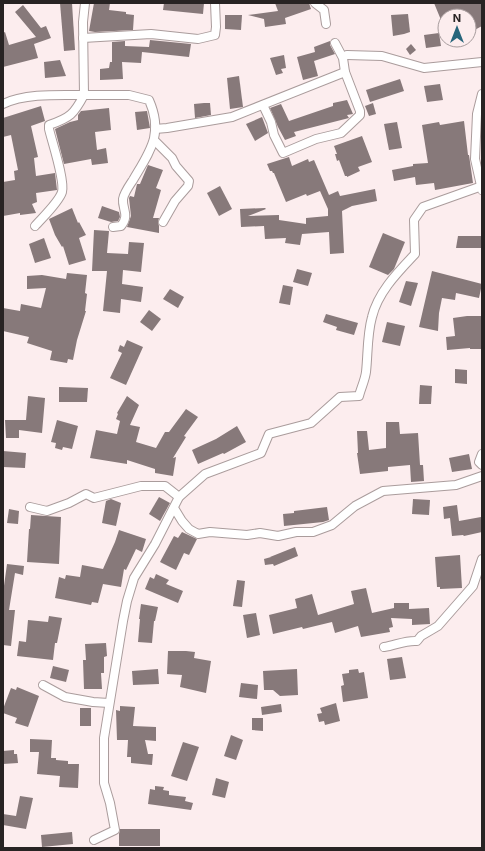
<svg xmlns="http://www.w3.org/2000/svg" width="485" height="851" font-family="Inter,sans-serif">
  <rect width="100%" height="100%" fill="#fcedee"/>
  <g fill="#87797a">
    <polygon points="60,3 72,3 75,50 64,51"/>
    <polygon points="94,3 110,3 109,10 126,12 126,14 134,15 133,30 95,32 89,31"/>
    <polygon points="164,3 204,3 203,14 163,10"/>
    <polygon points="275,3 309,3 311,9 285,18 286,24 265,27 264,19 248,15 278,11"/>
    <polygon points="434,3 482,3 482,26 469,33 469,13 465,15 463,11 449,16 445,16 445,18 441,20"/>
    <polygon points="23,5 41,28 46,26 51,38 34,44 38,58 3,67 3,33 5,32 9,45 36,37 15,12"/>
    <polygon points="408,14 410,32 404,34 393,36 391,15"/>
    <polygon points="225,15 242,15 241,30 225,29"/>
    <polygon points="439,33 441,46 426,48 424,35"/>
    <polygon points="150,40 191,44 189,57 142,52 141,63 122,62 123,79 100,80 100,69 109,68 110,62 112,62 112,42 125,41 125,46 149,47"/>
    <polygon points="330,41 330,45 335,54 314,61 318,76 303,80 297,57 315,52 314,47"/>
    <polygon points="411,44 416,50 410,55 406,49"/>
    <polygon points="284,55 286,68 281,69 283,73 276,75 270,58"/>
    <polygon points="60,60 66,76 45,78 44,62"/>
    <polygon points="239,76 243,107 230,109 227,78"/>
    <polygon points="400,79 404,91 370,102 366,90"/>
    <polygon points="440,84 443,100 427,102 424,86"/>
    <polygon points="347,100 353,114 347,115 349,118 294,132 296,136 285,140 278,127 270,108 281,104 289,121 333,106 333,103"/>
    <polygon points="204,103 210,103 211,115 195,118 194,104"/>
    <polygon points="373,103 376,114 369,116 365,106"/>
    <polygon points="41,106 45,121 31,126 38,157 34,158 36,176 55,173 57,190 36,193 37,202 32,204 36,213 20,215 20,213 3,216 3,182 15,180 14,171 18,170 11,135 3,137 3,118"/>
    <polygon points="109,108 111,130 95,132 97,150 106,148 108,163 92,165 91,159 64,164 55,129 70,122 78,120 78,115 81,111"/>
    <polygon points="147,111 150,128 137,130 135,112"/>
    <polygon points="262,117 268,133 255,141 246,124"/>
    <polygon points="464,121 468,155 469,155 473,183 435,190 434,183 416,185 415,177 394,181 392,170 413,166 413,164 428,163 422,125 439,122 440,125"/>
    <polygon points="397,122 402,148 389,150 384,124"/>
    <polygon points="362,136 372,162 358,167 360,171 347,177 347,176 345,176 339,160 337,161 335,154 337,154 334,146"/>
    <polygon points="289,157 292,166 308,159 309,162 314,160 329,195 338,191 340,196 375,189 377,201 352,206 342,211 344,253 330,254 329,232 302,234 300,245 285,243 286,238 265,239 264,226 241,227 240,209 265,208 266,209 248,216 279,215 279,220 306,224 306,218 328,216 328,209 320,191 307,196 306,194 286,202 274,173 273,173 272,171 270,171 267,164"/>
    <polygon points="148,165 163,170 156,188 161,190 153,218 159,218 158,222 159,226 159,233 127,227 131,216 129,198 130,196 134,197 137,184 140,184"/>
    <polygon points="220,186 232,209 219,216 207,193"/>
    <polygon points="102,206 119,212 120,217 118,221 111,222 98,218"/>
    <polygon points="72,208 78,223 79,222 86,235 79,238 86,260 69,265 63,246 62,247 55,235 49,219"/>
    <polygon points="94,230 109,231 107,253 128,254 129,242 144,243 141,272 123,270 122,284 143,287 141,302 121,299 120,313 103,311 107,271 92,271"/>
    <polygon points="383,233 405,242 394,269 388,275 369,267"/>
    <polygon points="458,236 482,236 482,248 456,248"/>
    <polygon points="44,238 51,258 35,263 29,244"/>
    <polygon points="297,269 312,273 308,286 293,282"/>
    <polygon points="432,271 482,284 479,298 456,293 455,300 442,298 439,313 438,331 419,327"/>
    <polygon points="67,273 87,275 85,293 87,294 85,311 86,311 77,340 73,360 68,359 67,363 50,360 52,351 27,343 29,337 3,331 3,308 20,311 21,304 41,308 46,288 27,289 27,276 42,275 66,279"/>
    <polygon points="406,281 418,283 411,306 399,302"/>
    <polygon points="283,285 293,287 290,305 279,303"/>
    <polygon points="170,289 184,297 178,308 163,299"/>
    <polygon points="149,310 161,319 152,331 140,322"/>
    <polygon points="326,314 358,323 354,335 336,330 337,327 323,322"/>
    <polygon points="467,316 482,316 482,349 470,349 470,348 447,350 446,337 455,336 453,318"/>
    <polygon points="387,322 405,326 400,346 382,342"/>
    <polygon points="127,340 143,347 126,385 110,378 122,353 118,351 120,345 124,347"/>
    <polygon points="455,369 467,370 467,384 455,383"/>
    <polygon points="420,385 432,386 431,404 419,404"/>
    <polygon points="59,387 88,388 87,402 59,402"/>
    <polygon points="28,396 45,398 42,433 19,430 19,438 6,438 5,420 26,420"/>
    <polygon points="127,396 139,405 130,425 140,427 136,442 156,448 165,432 169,432 186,409 198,417 184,436 186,437 173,458 176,457 173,476 155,473 155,469 127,460 127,464 90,458 96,430 117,434 120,421 116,419 118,414 117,413"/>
    <polygon points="57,420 78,426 72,449 63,447 62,450 55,448 56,443 51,442"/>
    <polygon points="386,422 399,422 400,434 418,433 420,465 423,465 424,481 411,482 410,465 388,467 388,471 360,474 357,453 358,453 357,431 367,431 369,450 386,448"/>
    <polygon points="237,426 246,442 224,454 223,453 198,464 192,450 216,439"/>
    <polygon points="3,451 26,453 25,468 3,467"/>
    <polygon points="469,454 472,469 452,472 449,458"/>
    <polygon points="159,497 170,503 160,521 149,514"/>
    <polygon points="111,499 121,503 116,526 102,523 106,501"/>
    <polygon points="413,499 430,500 429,515 412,514"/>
    <polygon points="457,505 459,521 481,517 482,532 464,536 463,535 452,536 450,518 444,519 443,507"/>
    <polygon points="327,507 329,520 323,522 284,526 283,514 294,513 294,511"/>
    <polygon points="9,509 19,511 18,524 7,523"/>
    <polygon points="31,515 61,517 59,564 27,562 29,529 30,529"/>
    <polygon points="119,530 146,539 142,552 136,549 126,570 124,569 121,587 103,584 98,603 92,602 91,605 55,598 59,577 65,579 66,575 80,577 82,565 103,569 115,542"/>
    <polygon points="182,532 197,539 189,555 184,553 176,570 160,562 174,536 178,538"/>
    <polygon points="295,547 298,556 274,566 273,564 265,565 264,559 271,557 270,557"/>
    <polygon points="460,555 462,588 440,589 440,587 437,587 435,557"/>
    <polygon points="7,564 24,566 23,575 15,573 9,610 15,610 11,646 3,645 3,593"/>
    <polygon points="156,574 169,580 166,584 183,591 178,603 145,589 150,577 154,579"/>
    <polygon points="237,580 245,581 242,607 233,606"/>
    <polygon points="366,588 372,613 394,608 394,603 409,603 409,609 429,608 430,624 412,625 412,619 391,618 393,627 389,628 390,632 361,637 358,626 335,633 332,622 303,629 302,627 273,634 269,615 297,608 295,599 312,594 318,615 354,604 351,591"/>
    <polygon points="141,604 158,607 155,621 154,621 152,643 138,642 140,619 139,619"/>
    <polygon points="256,613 260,635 247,638 243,615"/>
    <polygon points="49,616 62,618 57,643 55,643 53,660 17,656 19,641 26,642 28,620 48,622"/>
    <polygon points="106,643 107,656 104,657 104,673 101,673 102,689 84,689 83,660 86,660 85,644"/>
    <polygon points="168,651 186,651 195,652 194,658 211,661 206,693 180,687 182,675 167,674"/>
    <polygon points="402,657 406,678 390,680 387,659"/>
    <polygon points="53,666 69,670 66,682 50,678"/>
    <polygon points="158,669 159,684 133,685 132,671"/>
    <polygon points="297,669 298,695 280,696 273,690 264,690 263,671"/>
    <polygon points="358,669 359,673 364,672 368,698 343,702 341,686 344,685 342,674 349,673 349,670"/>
    <polygon points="241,683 258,685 257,699 239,697"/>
    <polygon points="17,687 39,696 28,727 15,723 17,718 3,713 3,709 11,688 16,690"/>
    <polygon points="336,703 340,721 325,725 324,721 319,722 317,714 322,713 320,708"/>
    <polygon points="281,704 282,712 262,715 261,707"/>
    <polygon points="120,706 135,707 133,726 156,727 156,741 145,740 148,754 153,754 152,765 131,763 131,757 127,757 128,740 117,740 116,710 120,711"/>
    <rect x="80" y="708" width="11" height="18"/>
    <polygon points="252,718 263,718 263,731 252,730"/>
    <polygon points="231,735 243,740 236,760 224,756"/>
    <polygon points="30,739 52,740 51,758 56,758 56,760 68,761 68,764 79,764 78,788 59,787 60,776 37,774 39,752 30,752"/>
    <polygon points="183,742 199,747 187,781 171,776"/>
    <polygon points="14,750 14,754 17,754 18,763 3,764 3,751"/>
    <polygon points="216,778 229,782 225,798 212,795"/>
    <polygon points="155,786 164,787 163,790 169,791 169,795 186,797 185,801 193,803 191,810 148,804 150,789 155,790"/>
    <polygon points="20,796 33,798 26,829 3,825 3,814 16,816"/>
    <polygon points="120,829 160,829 160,846 119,846 119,834"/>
    <polygon points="72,832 73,844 42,847 41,835"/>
  </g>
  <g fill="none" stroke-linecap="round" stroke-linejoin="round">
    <defs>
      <g id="street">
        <polyline points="315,3 324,10 326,24"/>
        <polyline points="83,38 151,34 198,39 215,35 216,27 215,3"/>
        <polyline points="347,55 382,56 424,68 482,62"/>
        <path d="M3 104C25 93 60 95 84 95L83 22 85 3"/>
        <polyline points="263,105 271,122 274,135 283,153 316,139 341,133 360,115 360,111 345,72 343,58 335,43"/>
        <polyline points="155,129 167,128 232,117 345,72"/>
        <polyline points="154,140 172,158 176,166 189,181 188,186 175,201 163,222"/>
        <polyline points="482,190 475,159 477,114 482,94"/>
        <path d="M35 226C42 218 59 202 62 192 65 180 52 142 49 129V125C70 118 74 114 84 95H129L149 100C164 134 150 151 133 180 129 186 124 193 123 199 122 209 130 215 121 226L113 227"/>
        <polyline points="482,454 479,462 482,465"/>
        <polyline points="30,507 47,511 69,503 86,494 94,498 141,486 165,486 179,497"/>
        <polyline points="174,508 182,521 189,529 198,534 210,532 247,535 260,533 278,536 296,532 313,532 332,525 355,506 383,491 456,485 482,476"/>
        <path d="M384 647C396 645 406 640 417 641L421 636 438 626 473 586 482 559"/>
        <polyline points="43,685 65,697 93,702 109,703"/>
        <path d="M94 840 115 830 110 803 104 783V738L123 621 127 601 134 578 155 544 179 497 205 474 261 453 269 434 311 423 340 397 359 396C361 388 365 380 366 372 368 354 367 335 372 317 378 292 398 272 415 254L414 220 423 207 482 186"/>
      </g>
    </defs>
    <use href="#street" stroke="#aa9c9c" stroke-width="10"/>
    <use href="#street" stroke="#fff" stroke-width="8"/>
  </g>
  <rect width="485" height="851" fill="none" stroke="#282323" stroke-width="8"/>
  <g transform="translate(457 28)"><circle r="19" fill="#fcedee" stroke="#a79c9d"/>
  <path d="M0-3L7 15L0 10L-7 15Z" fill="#27657b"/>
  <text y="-6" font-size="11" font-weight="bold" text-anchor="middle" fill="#282323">N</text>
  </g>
</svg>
